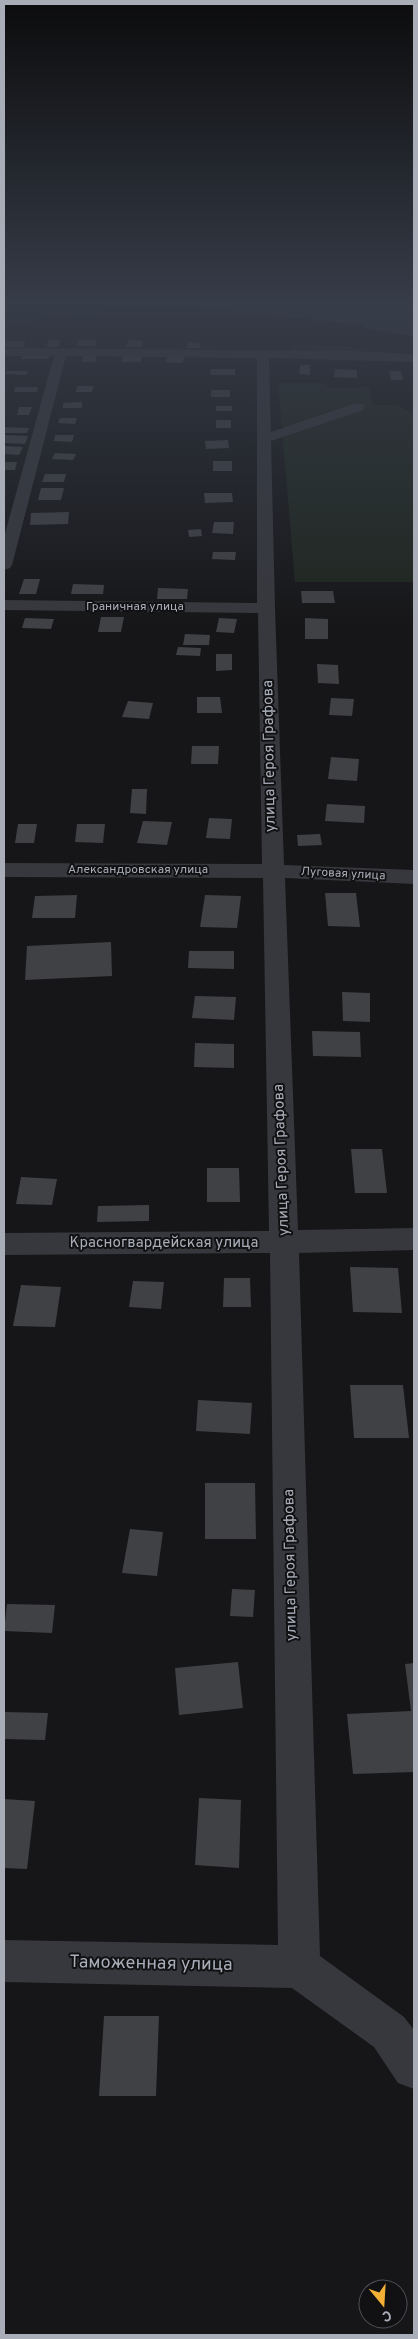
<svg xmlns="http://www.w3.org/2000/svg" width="418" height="2339" font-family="Overpass,sans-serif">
  <rect width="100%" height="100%" fill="#161618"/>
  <g fill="#1e261f">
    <polygon points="4,303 109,305 95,318 76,319 66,313 27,322 26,325 4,327"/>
    <polygon points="294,344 368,348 365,355 290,353"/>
    <polygon points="278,383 322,383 331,388 369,387 373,405 397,405 414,414 414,582 295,582"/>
  </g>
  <polygon fill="#2c353c" points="170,302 414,302 414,336 363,328 361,325 198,307"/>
  <g fill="#404145">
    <polygon points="48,340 60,340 59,347 47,347"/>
    <polygon points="79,340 97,340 95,346 77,346"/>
    <polygon points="128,340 143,341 141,347 126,347"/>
    <polygon points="4,341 25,341 24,347 4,347"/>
    <polygon points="188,342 200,343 200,348 187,348"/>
    <polygon points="23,355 50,356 48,359 21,359"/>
    <polygon points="83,356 96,356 96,362 82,362"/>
    <polygon points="123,356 142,356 141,362 121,362"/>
    <polygon points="168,356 185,357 182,363 165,362"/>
    <polygon points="300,365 310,365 310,375 299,374"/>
    <polygon points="211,369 235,369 235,375 210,375"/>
    <polygon points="335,369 357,370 357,378 334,377"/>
    <polygon points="7,371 28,371 26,375 5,374"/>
    <polygon points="389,371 401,371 403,380 391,380"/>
    <polygon points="77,386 94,386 92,392 76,392"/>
    <polygon points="15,387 38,387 37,392 14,392"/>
    <rect x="211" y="390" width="19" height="7"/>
    <polygon points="82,402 82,408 63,408 63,403"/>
    <rect x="216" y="406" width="16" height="5"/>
    <polygon points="19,407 32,407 29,415 17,415"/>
    <polygon points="60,418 77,418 75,424 58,423"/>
    <rect x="216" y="420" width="15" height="8"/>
    <polygon points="4,427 29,428 27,433 4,433"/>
    <polygon points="4,435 28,436 25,444 4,443"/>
    <polygon points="55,435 74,435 72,442 54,441"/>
    <polygon points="228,440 229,448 206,449 205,441"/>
    <polygon points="5,446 23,447 19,455 4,454"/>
    <polygon points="55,453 76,454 73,460 52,459"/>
    <rect x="213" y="461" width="19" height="10"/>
    <polygon points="4,462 17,462 15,470 4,470"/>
    <polygon points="45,474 66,474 64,482 42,482"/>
    <polygon points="41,488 64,488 61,500 38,500"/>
    <polygon points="204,493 232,493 233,502 205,503"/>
    <polygon points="69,512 68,524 30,525 31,513"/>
    <polygon points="214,522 234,522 233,534 212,533"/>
    <polygon points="201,529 202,536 189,537 188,530"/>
    <polygon points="213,552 236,552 235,560 212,559"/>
    <polygon points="24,579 40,579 36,594 19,594"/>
    <polygon points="73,584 104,585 103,594 71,594"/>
    <polygon points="158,588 188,589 187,599 157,599"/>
    <polygon points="301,591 333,591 335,603 302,603"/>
    <polygon points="101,617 124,617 121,632 98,632"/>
    <polygon points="25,618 54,619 51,629 22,628"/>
    <polygon points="219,618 237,619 234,633 216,632"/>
    <polygon points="305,618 328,619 328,639 305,639"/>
    <polygon points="185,634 210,635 209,645 183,645"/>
    <polygon points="178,647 201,648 200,656 176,655"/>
    <polygon points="216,654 232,654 232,670 216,671"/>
    <polygon points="317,664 338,665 339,684 318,683"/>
    <polygon points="197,697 220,697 222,713 197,713"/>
    <polygon points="331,698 354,699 352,716 329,715"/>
    <polygon points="128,701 153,703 149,719 122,717"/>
    <polygon points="192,746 219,746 218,764 191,764"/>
    <polygon points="331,757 359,759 357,781 328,779"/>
    <polygon points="132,789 147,789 146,814 130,813"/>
    <polygon points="327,804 365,806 364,823 325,821"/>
    <polygon points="209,818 232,819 230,839 206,838"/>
    <polygon points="143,821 172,822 167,845 137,843"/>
    <polygon points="18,824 37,824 34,843 15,843"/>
    <polygon points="77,824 105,824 103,843 75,842"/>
    <polygon points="320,834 322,845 298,846 297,835"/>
    <polygon points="325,893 356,893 360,927 328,926"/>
    <polygon points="77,895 75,918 32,918 35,896"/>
    <polygon points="205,895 241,896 237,928 200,927"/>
    <polygon points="111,942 112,976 25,980 27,946"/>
    <polygon points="189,951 234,951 234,969 188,968"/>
    <polygon points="342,992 370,993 370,1022 343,1021"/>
    <polygon points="195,996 236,997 234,1020 192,1018"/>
    <polygon points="312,1031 360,1032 361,1057 313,1056"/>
    <polygon points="195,1043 234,1044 234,1068 194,1067"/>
    <polygon points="351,1149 382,1149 387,1193 355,1193"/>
    <polygon points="207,1168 239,1168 240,1202 207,1202"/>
    <polygon points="21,1177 57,1179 52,1205 16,1204"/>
    <polygon points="149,1205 149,1221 97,1222 98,1206"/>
    <polygon points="350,1267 398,1268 402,1313 353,1312"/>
    <polygon points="224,1278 250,1278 251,1307 223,1307"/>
    <polygon points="133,1281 164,1282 161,1309 129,1307"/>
    <polygon points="21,1285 61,1287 55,1327 13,1326"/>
    <polygon points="350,1385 403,1385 409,1438 354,1438"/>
    <polygon points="198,1400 252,1403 250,1434 196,1431"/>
    <polygon points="205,1483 255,1483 256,1539 205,1539"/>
    <polygon points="130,1529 163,1532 157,1576 122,1573"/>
    <polygon points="232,1589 255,1590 253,1617 230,1616"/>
    <polygon points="7,1604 55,1605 52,1633 4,1631"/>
    <polygon points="238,1662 243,1708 179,1715 175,1668"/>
    <polygon points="414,1663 414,1772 353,1774 347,1714 411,1711 405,1664"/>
    <polygon points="4,1712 48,1713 45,1740 4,1739"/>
    <polygon points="199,1798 241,1800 239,1868 195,1865"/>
    <polygon points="4,1799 35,1801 27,1869 4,1868"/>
    <polygon points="104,2016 159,2016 156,2096 99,2096"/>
  </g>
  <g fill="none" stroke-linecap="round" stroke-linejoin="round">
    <polygon fill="#37383d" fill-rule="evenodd" points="4,348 355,351 414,354 414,362 269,358 271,432 353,404 363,404 365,407 363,410 271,441 275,608 284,865 414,870 414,884 285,878 298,1230 414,1228 414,1250 299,1253 320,1956 404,2017 414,2030 414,2089 398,2083 374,2047 292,1988 4,1982 4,1940 278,1945 270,1253 4,1255 4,1233 269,1231 263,878 4,877 4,863 262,864 258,613 4,610 4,600 257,603 257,358 66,356 12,565 10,568 4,570 4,537 54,356 4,356"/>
  </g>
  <linearGradient id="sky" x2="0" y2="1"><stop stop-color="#0c0c0d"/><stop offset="0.48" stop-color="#363c48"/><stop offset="1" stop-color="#363c48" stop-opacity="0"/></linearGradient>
  <rect width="418" height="629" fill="url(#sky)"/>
  <g text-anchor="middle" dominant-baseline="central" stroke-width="4" stroke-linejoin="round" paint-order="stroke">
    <g font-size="12" fill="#a8adb8" stroke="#111113">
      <text x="135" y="607">Граничная улица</text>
      <text x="138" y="870">Александровская улица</text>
      <text transform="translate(343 874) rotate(3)">Луговая улица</text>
    </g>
    <g font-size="15" fill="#a8adb8" stroke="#111113">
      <text transform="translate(270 756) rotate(-91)">улица Героя Графова</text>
      <text transform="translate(282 1160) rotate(-92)">улица Героя Графова</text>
      <text x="164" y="1243">Красногвардейская улица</text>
      <text transform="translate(291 1565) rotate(-91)">улица Героя Графова</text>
    </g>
    <g font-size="18" fill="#a8adb8" stroke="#111113">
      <text transform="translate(151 1964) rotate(1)">Таможенная улица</text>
    </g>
  </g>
  <rect width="418" height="2339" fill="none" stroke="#a8adb8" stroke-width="10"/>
  <g transform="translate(383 2304) rotate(162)"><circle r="24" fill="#111113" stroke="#4d4f55"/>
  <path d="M0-4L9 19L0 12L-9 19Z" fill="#f2b134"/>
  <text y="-8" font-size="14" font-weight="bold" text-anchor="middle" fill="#a8adb8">С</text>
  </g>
</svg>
